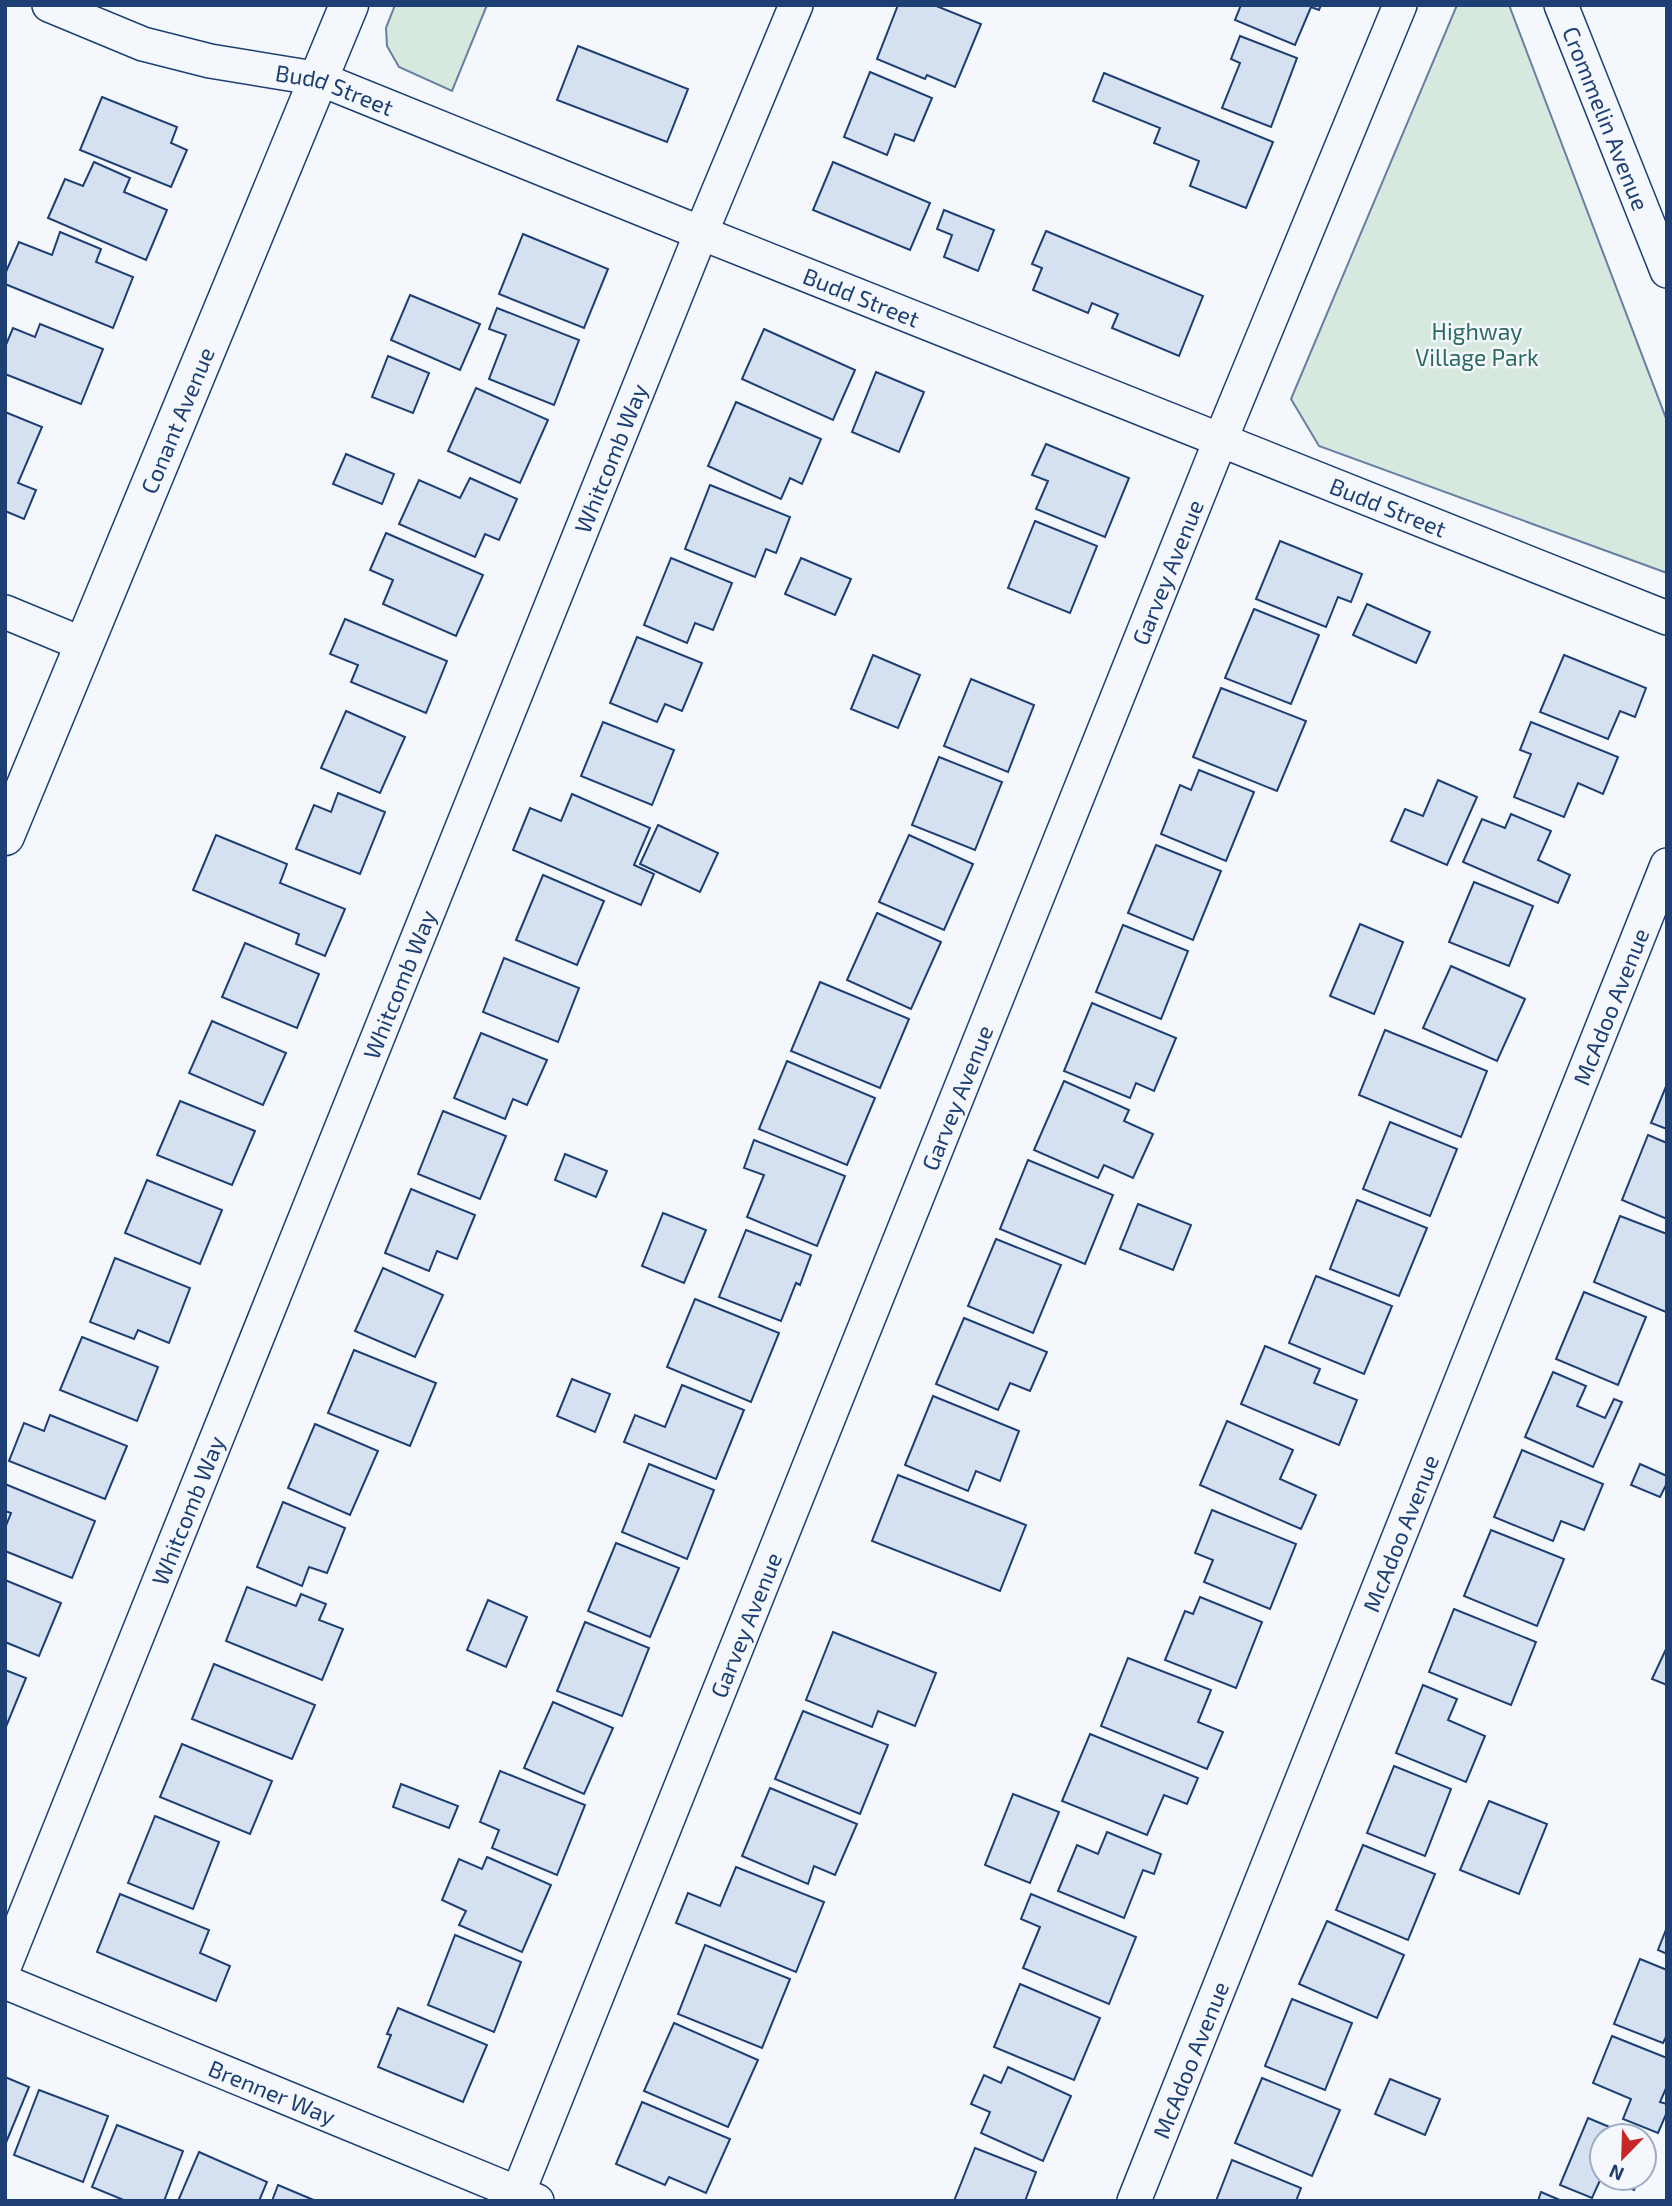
<svg xmlns="http://www.w3.org/2000/svg" width="1672" height="2206" font-family="'Exo 2',sans-serif">
  <rect width="100%" height="100%" fill="#f4f7fb"/>
  <g fill="#d7e8df" stroke="#687fa3" stroke-width="2">
    <polygon points="395,5 487,5 452,91 399,67 387,46 386,28"/>
    <polygon points="1457,5 1509,5 1667,421 1667,573 1319,446 1291,399"/>
  </g>
  <g fill="#d5e0f0" stroke="#1d3f73" stroke-width="2">
    <polygon points="898,5 934,5 981,24 955,87 927,75 925,79 877,59"/>
    <polygon points="1241,5 1321,5 1319,10 1311,7 1295,45 1235,20"/>
    <polygon points="1240,36 1297,58 1271,127 1222,108 1240,63 1231,59"/>
    <polygon points="578,46 688,89 667,142 557,100"/>
    <polygon points="870,72 932,98 914,141 895,134 887,155 844,137"/>
    <polygon points="1104,73 1273,142 1246,208 1190,186 1199,161 1154,143 1160,128 1093,101"/>
    <polygon points="102,97 177,127 171,143 187,150 171,187 80,150"/>
    <polygon points="94,162 130,178 124,192 167,210 146,260 48,218 65,179 83,186"/>
    <polygon points="833,162 930,203 910,250 813,210"/>
    <polygon points="944,210 994,230 978,271 944,257 952,235 937,229"/>
    <polygon points="1046,231 1203,296 1179,356 1112,328 1118,314 1092,303 1088,313 1033,290 1042,268 1032,264"/>
    <polygon points="60,232 101,249 96,262 133,277 113,328 5,284 5,274 19,242 52,255"/>
    <polygon points="523,234 608,269 584,328 499,294"/>
    <polygon points="410,295 480,324 460,370 391,340"/>
    <polygon points="497,308 579,340 554,405 489,379 506,335 489,329"/>
    <polygon points="40,324 103,349 81,404 5,374 5,347 13,328 35,337"/>
    <polygon points="764,329 855,370 833,420 742,379"/>
    <polygon points="388,356 429,373 413,413 372,397"/>
    <polygon points="876,372 924,392 899,452 852,432"/>
    <polygon points="476,388 548,420 520,483 448,451"/>
    <polygon points="736,402 821,439 802,484 790,478 781,499 708,466"/>
    <polygon points="5,412 42,427 18,483 36,490 24,519 5,511"/>
    <polygon points="1046,444 1129,478 1105,537 1036,509 1048,481 1032,475"/>
    <polygon points="346,454 394,474 382,504 333,484"/>
    <polygon points="470,478 517,499 499,540 485,534 475,557 399,524 419,480 460,498"/>
    <polygon points="710,485 790,517 776,553 766,549 755,577 685,549"/>
    <polygon points="1035,521 1097,546 1070,613 1008,588"/>
    <polygon points="386,533 483,575 456,636 383,604 393,580 370,570"/>
    <polygon points="1280,541 1362,574 1351,602 1338,597 1326,627 1256,599"/>
    <polygon points="671,558 732,583 713,630 695,623 687,643 644,625"/>
    <polygon points="801,558 851,579 835,615 785,594"/>
    <polygon points="1367,604 1430,632 1416,663 1353,635"/>
    <polygon points="1254,609 1319,635 1291,704 1225,678"/>
    <polygon points="345,619 447,661 426,713 351,682 358,665 330,654"/>
    <polygon points="637,637 702,663 682,711 665,704 657,722 610,703"/>
    <polygon points="873,655 920,675 898,728 851,709"/>
    <polygon points="1564,655 1646,688 1635,717 1620,711 1608,739 1540,712"/>
    <polygon points="971,679 1034,705 1008,772 944,746"/>
    <polygon points="1221,688 1306,721 1277,791 1193,757"/>
    <polygon points="346,711 405,737 380,793 321,768"/>
    <polygon points="603,722 674,750 652,805 581,776"/>
    <polygon points="1531,722 1618,757 1603,794 1578,783 1564,817 1514,797 1531,754 1520,750"/>
    <polygon points="939,757 1002,782 975,850 912,825"/>
    <polygon points="1199,770 1254,792 1226,861 1161,834 1180,785 1191,790"/>
    <polygon points="1438,780 1477,797 1447,865 1391,841 1405,809 1423,816"/>
    <polygon points="338,793 385,812 360,874 296,849 314,805 331,812"/>
    <polygon points="572,794 650,828 634,865 654,874 641,905 513,850 530,808 561,821"/>
    <polygon points="1511,814 1551,831 1538,860 1570,875 1558,903 1463,862 1482,819 1505,828"/>
    <polygon points="658,825 718,853 700,892 640,864"/>
    <polygon points="216,835 287,864 280,883 345,909 325,956 296,944 299,934 193,890"/>
    <polygon points="909,835 973,864 944,930 879,902"/>
    <polygon points="1156,845 1221,871 1193,940 1128,913"/>
    <polygon points="543,875 604,901 577,965 516,940"/>
    <polygon points="1474,882 1533,906 1509,966 1449,942"/>
    <polygon points="877,913 941,942 911,1009 847,980"/>
    <polygon points="1360,924 1403,942 1374,1014 1330,996"/>
    <polygon points="1123,925 1188,951 1161,1019 1096,992"/>
    <polygon points="245,943 319,974 297,1028 222,997"/>
    <polygon points="504,958 579,988 558,1042 483,1012"/>
    <polygon points="1451,966 1525,999 1497,1061 1423,1028"/>
    <polygon points="820,982 909,1019 880,1088 791,1051"/>
    <polygon points="1092,1003 1176,1038 1154,1091 1136,1083 1130,1098 1064,1071"/>
    <polygon points="212,1021 286,1053 263,1105 189,1073"/>
    <polygon points="1385,1030 1487,1071 1461,1137 1359,1095"/>
    <polygon points="481,1033 547,1060 527,1105 513,1099 505,1119 454,1098"/>
    <polygon points="787,1061 875,1098 847,1165 759,1129"/>
    <polygon points="1064,1081 1129,1110 1124,1121 1153,1134 1133,1178 1104,1165 1098,1178 1034,1150"/>
    <polygon points="1667,1084 1667,1129 1651,1123"/>
    <polygon points="180,1101 255,1131 232,1185 157,1155"/>
    <polygon points="443,1111 506,1136 480,1199 418,1174"/>
    <polygon points="1390,1122 1457,1149 1430,1216 1363,1189"/>
    <polygon points="1648,1135 1667,1143 1667,1219 1622,1200"/>
    <polygon points="754,1140 845,1176 817,1246 747,1217 764,1175 744,1168"/>
    <polygon points="565,1154 607,1171 596,1197 555,1180"/>
    <polygon points="1028,1160 1113,1195 1085,1264 1000,1229"/>
    <polygon points="147,1180 222,1210 200,1264 125,1233"/>
    <polygon points="411,1189 475,1215 457,1259 437,1251 429,1271 385,1253"/>
    <polygon points="1357,1200 1427,1228 1399,1296 1330,1269"/>
    <polygon points="1138,1204 1191,1225 1173,1270 1120,1249"/>
    <polygon points="663,1213 706,1230 684,1283 642,1266"/>
    <polygon points="1620,1216 1667,1234 1666,1312 1594,1282"/>
    <polygon points="746,1230 811,1255 800,1285 796,1283 781,1321 719,1297"/>
    <polygon points="996,1239 1061,1265 1033,1333 968,1306"/>
    <polygon points="115,1258 190,1288 169,1343 138,1330 134,1339 90,1322"/>
    <polygon points="383,1268 443,1295 415,1357 355,1331"/>
    <polygon points="1316,1276 1392,1306 1364,1374 1289,1343"/>
    <polygon points="1584,1292 1646,1317 1618,1385 1556,1359"/>
    <polygon points="695,1299 779,1333 751,1402 667,1367"/>
    <polygon points="964,1318 1047,1352 1030,1391 1010,1383 998,1410 936,1384"/>
    <polygon points="82,1337 158,1367 137,1421 60,1390"/>
    <polygon points="1265,1346 1320,1369 1314,1383 1357,1400 1339,1445 1241,1404"/>
    <polygon points="354,1350 436,1383 410,1446 328,1413"/>
    <polygon points="1553,1372 1586,1386 1577,1406 1605,1418 1614,1399 1622,1402 1593,1467 1525,1437"/>
    <polygon points="572,1379 610,1394 595,1432 557,1416"/>
    <polygon points="682,1385 744,1410 716,1479 624,1442 635,1415 665,1427"/>
    <polygon points="933,1396 1019,1431 1000,1481 976,1471 968,1491 905,1465"/>
    <polygon points="50,1415 127,1446 105,1499 9,1461 24,1423 44,1431"/>
    <polygon points="1227,1421 1293,1450 1280,1479 1316,1495 1301,1529 1200,1485"/>
    <polygon points="315,1424 378,1451 350,1515 288,1488"/>
    <polygon points="1522,1450 1603,1484 1584,1530 1561,1521 1553,1541 1494,1517"/>
    <polygon points="649,1464 714,1490 687,1559 622,1532"/>
    <polygon points="1640,1464 1667,1476 1667,1483 1660,1497 1631,1485"/>
    <polygon points="898,1475 1026,1525 1000,1591 872,1541"/>
    <polygon points="5,1484 95,1521 72,1578 5,1551 5,1528 11,1513 5,1511"/>
    <polygon points="283,1502 345,1528 327,1573 309,1567 302,1586 257,1567"/>
    <polygon points="1212,1510 1296,1544 1270,1609 1204,1582 1213,1560 1195,1553"/>
    <polygon points="1491,1530 1564,1559 1537,1626 1464,1596"/>
    <polygon points="616,1543 679,1568 650,1637 588,1611"/>
    <polygon points="5,1580 61,1603 39,1656 5,1642"/>
    <polygon points="247,1587 296,1606 301,1594 326,1604 319,1620 343,1629 322,1680 226,1641"/>
    <polygon points="1200,1597 1262,1622 1236,1688 1165,1660 1185,1611 1193,1614"/>
    <polygon points="488,1600 527,1617 506,1667 467,1650"/>
    <polygon points="1454,1609 1536,1642 1511,1705 1429,1672"/>
    <polygon points="585,1622 649,1648 622,1716 557,1691"/>
    <polygon points="833,1632 936,1673 915,1726 878,1711 872,1727 806,1700"/>
    <polygon points="1667,1647 1667,1685 1652,1679"/>
    <polygon points="1128,1658 1211,1690 1198,1722 1223,1732 1207,1769 1101,1726"/>
    <polygon points="214,1664 315,1705 292,1759 192,1719"/>
    <polygon points="5,1670 26,1678 5,1729"/>
    <polygon points="1423,1685 1457,1699 1448,1720 1485,1736 1466,1782 1396,1753"/>
    <polygon points="553,1702 613,1728 584,1794 524,1768"/>
    <polygon points="803,1711 888,1745 860,1814 775,1779"/>
    <polygon points="1090,1734 1198,1778 1187,1804 1164,1795 1147,1835 1062,1801"/>
    <polygon points="182,1744 272,1781 250,1834 160,1797"/>
    <polygon points="1394,1766 1451,1789 1425,1856 1367,1833"/>
    <polygon points="500,1771 585,1805 557,1875 492,1848 499,1830 480,1822"/>
    <polygon points="401,1784 458,1806 449,1828 393,1807"/>
    <polygon points="770,1788 857,1824 835,1875 814,1866 808,1884 742,1856"/>
    <polygon points="1013,1794 1059,1812 1030,1883 985,1865"/>
    <polygon points="1489,1801 1547,1824 1519,1894 1460,1870"/>
    <polygon points="155,1816 219,1842 193,1909 128,1883"/>
    <polygon points="1107,1832 1161,1854 1154,1874 1143,1870 1124,1918 1058,1891 1077,1845 1098,1854"/>
    <polygon points="1363,1845 1435,1874 1408,1940 1336,1910"/>
    <polygon points="487,1857 551,1885 522,1952 459,1925 466,1911 442,1900 459,1859 482,1869"/>
    <polygon points="736,1867 824,1902 796,1972 676,1923 688,1893 720,1906"/>
    <polygon points="120,1894 209,1930 200,1953 230,1966 216,2001 97,1952"/>
    <polygon points="1031,1894 1136,1937 1109,2004 1023,1968 1040,1927 1021,1919"/>
    <polygon points="1327,1921 1404,1955 1377,2018 1299,1984"/>
    <polygon points="1667,1927 1667,1954 1658,1950"/>
    <polygon points="455,1935 521,1962 494,2032 428,2005"/>
    <polygon points="705,1945 790,1979 762,2048 678,2014"/>
    <polygon points="1640,1959 1667,1970 1667,2035 1663,2043 1614,2024"/>
    <polygon points="1020,1984 1100,2018 1074,2080 994,2047"/>
    <polygon points="1292,1999 1352,2023 1325,2090 1265,2066"/>
    <polygon points="398,2008 487,2045 463,2102 378,2067 391,2035 387,2034"/>
    <polygon points="674,2023 758,2060 728,2127 644,2091"/>
    <polygon points="1612,2036 1667,2058 1667,2086 1660,2102 1667,2104 1667,2112 1658,2133 1623,2119 1631,2099 1593,2083"/>
    <polygon points="1008,2067 1071,2096 1043,2161 981,2133 990,2112 971,2104 984,2075 1001,2083"/>
    <polygon points="5,2077 29,2087 5,2145"/>
    <polygon points="1262,2078 1340,2110 1312,2176 1235,2143"/>
    <polygon points="1390,2079 1440,2099 1425,2135 1375,2114"/>
    <polygon points="39,2090 108,2116 83,2182 14,2155"/>
    <polygon points="642,2102 730,2139 706,2193 669,2177 665,2185 616,2164"/>
    <polygon points="1588,2118 1631,2136 1602,2136 1602,2176 1592,2198 1560,2185"/>
    <polygon points="117,2125 183,2151 164,2201 126,2201 92,2187"/>
    <polygon points="1644,2141 1652,2145 1644,2166"/>
    <polygon points="975,2148 1036,2172 1025,2201 954,2201"/>
    <polygon points="199,2152 267,2182 259,2201 178,2201"/>
    <polygon points="1232,2160 1301,2188 1296,2201 1216,2201"/>
    <polygon points="1606,2178 1639,2178 1634,2190"/>
    <polygon points="278,2185 316,2201 272,2201"/>
    <polygon points="1541,2192 1562,2201 1538,2201"/>
  </g>
  <g fill="none" stroke-linecap="round" stroke-linejoin="round">
    <defs>
      <g id="street">
        <path id="s1" d="M49 5 143 44 210 61 320 79 701 233 1667 618"/>
        <path id="s2" d="M1561 5 1667 271"/>
        <polyline points="5,612 85,645"/>
        <path id="s3" d="M5 1965 701 233 796 5"/>
        <path id="s4" d="M5 1982 537 2201"/>
        <path id="s5" d="M518 2193 1220 441 1400 5"/>
        <path id="s6" d="M1134 2201 1667 865"/>
      </g>
      <g id="secondary">
        <path id="s7" d="M5 836 349 5"/>
      </g>
    </defs>
    <use href="#street" stroke="#1d3f73" stroke-width="36"/>
    <use href="#secondary" stroke="#1d3f73" stroke-width="41"/>
    <use href="#street" stroke="#f4f7fb" stroke-width="33"/>
    <use href="#secondary" stroke="#f4f7fb" stroke-width="38"/>
  </g>
  <g text-anchor="middle" dominant-baseline="central" stroke-width="5" stroke-linejoin="round" paint-order="stroke">
    <g font-size="23" fill="#1d3f73" stroke="#f4f7fb">
      <text stroke="none"><textPath href="#s1" startOffset="299">Budd Street</textPath></text>
      <text stroke="none"><textPath href="#s2" startOffset="122">Crommelin Avenue</textPath></text>
      <text stroke="none"><textPath href="#s1" startOffset="866">Budd Street</textPath></text>
      <text stroke="none"><textPath href="#s7" startOffset="450">Conant Avenue</textPath></text>
      <text stroke="none"><textPath href="#s3" startOffset="1624">Whitcomb Way</textPath></text>
      <text stroke="none"><textPath href="#s1" startOffset="1433">Budd Street</textPath></text>
      <text stroke="none"><textPath href="#s5" startOffset="1746">Garvey Avenue</textPath></text>
      <text stroke="none"><textPath href="#s3" startOffset="1057">Whitcomb Way</textPath></text>
      <text stroke="none"><textPath href="#s6" startOffset="1286">McAdoo Avenue</textPath></text>
      <text stroke="none"><textPath href="#s5" startOffset="1180">Garvey Avenue</textPath></text>
      <text stroke="none"><textPath href="#s3" startOffset="490">Whitcomb Way</textPath></text>
      <text stroke="none"><textPath href="#s6" startOffset="719">McAdoo Avenue</textPath></text>
      <text stroke="none"><textPath href="#s5" startOffset="612">Garvey Avenue</textPath></text>
      <text stroke="none"><textPath href="#s6" startOffset="152">McAdoo Avenue</textPath></text>
      <text stroke="none"><textPath href="#s4" startOffset="289">Brenner Way</textPath></text>
    </g>
    <g font-size="23" fill="#2c6c60" stroke="#f4f7fb">
      <text x="1477" y="331">Highway<tspan x="1477" dy="26">Village Park</tspan></text>
    </g>
  </g>
  <rect width="1672" height="2206" fill="none" stroke="#1d3f73" stroke-width="14"/>
  <g transform="translate(1623 2157) rotate(203)"><circle r="33" fill="#f4f7fb" stroke="#9eadc5" stroke-width="2"/>
  <path d="M0-5L12 26L0 18L-12 26Z" fill="#c62828"/>
  <text y="-10" font-size="19" font-weight="bold" text-anchor="middle" fill="#1d3f73">N</text>
  </g>
</svg>
